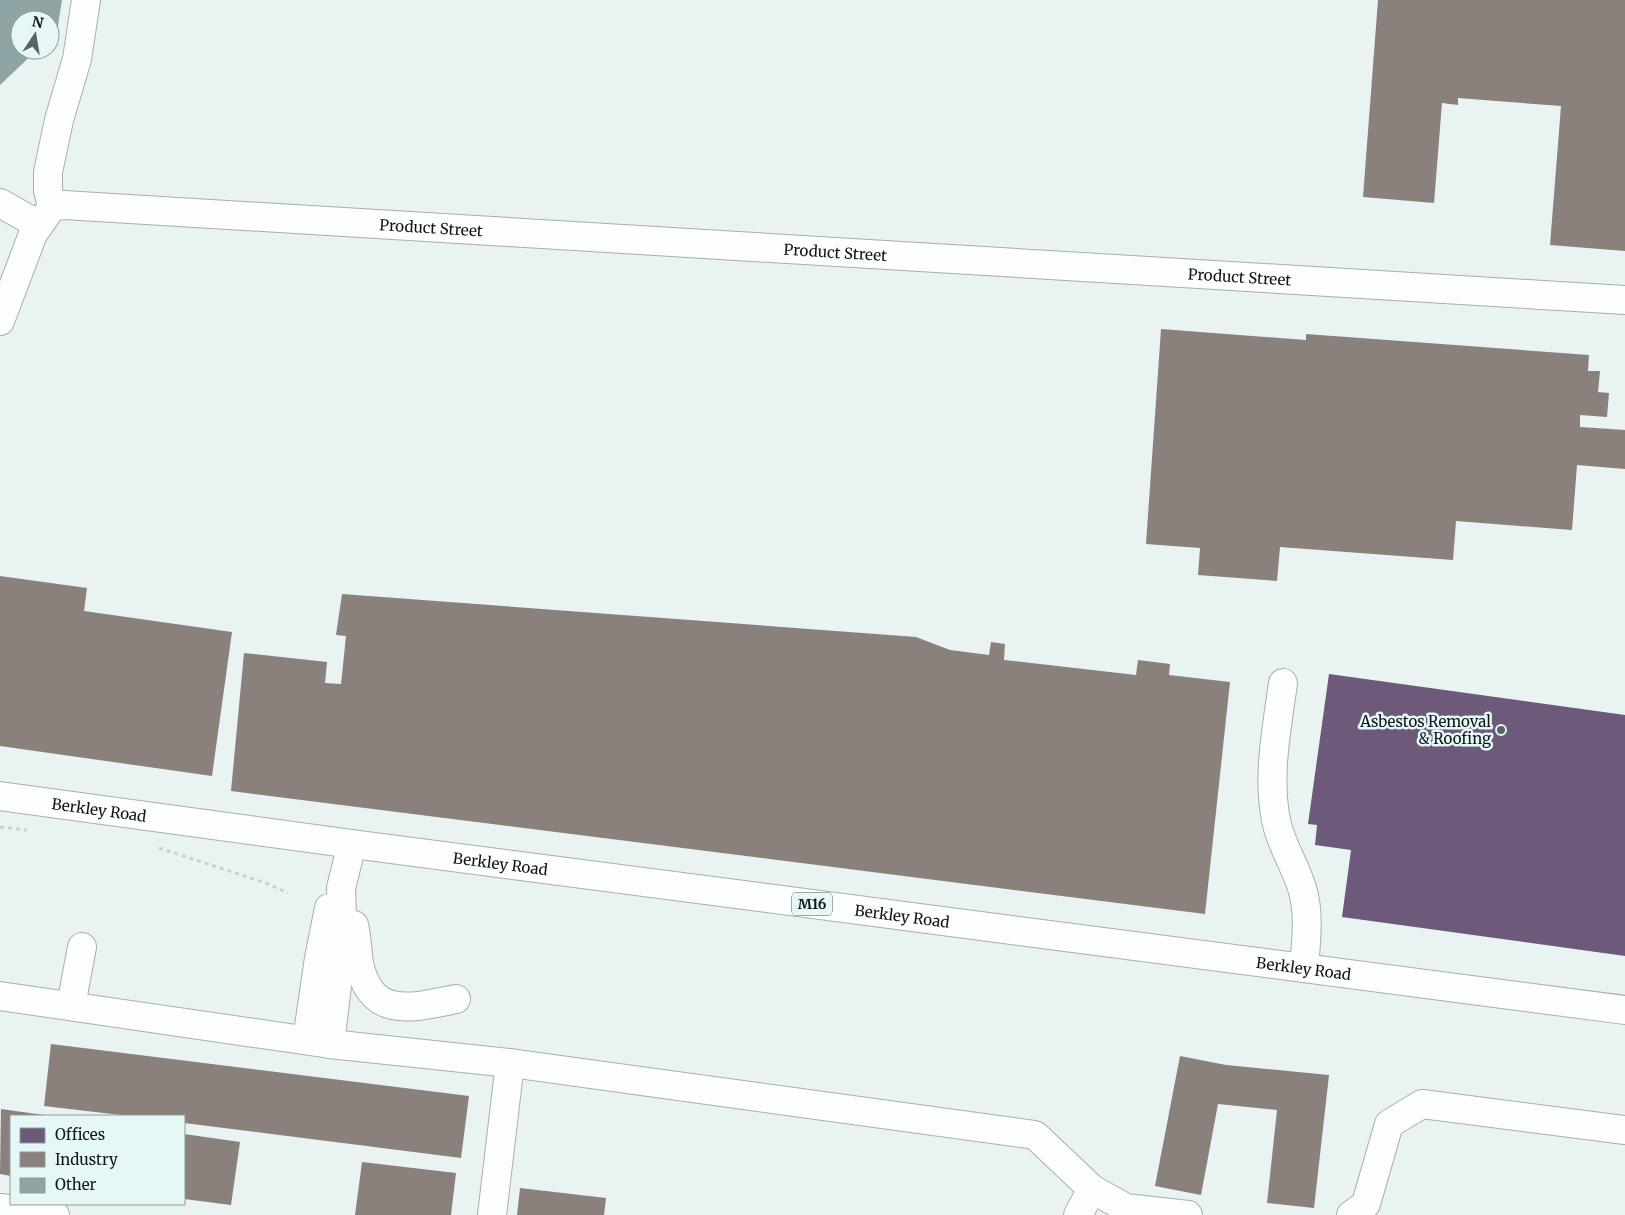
<svg xmlns="http://www.w3.org/2000/svg" width="1625" height="1215" font-family="Merriweather,serif">
  <rect width="100%" height="100%" fill="#e9f3f2"/>
  <polygon fill="#6d597a" points="1329,674 1625,715 1625,956 1342,917 1351,850 1315,845 1317,825 1308,824"/>
  <g fill="#8a817c">
    <polygon points="1378,0 1625,0 1625,251 1550,245 1561,106 1458,98 1458,105 1442,103 1434,203 1363,197"/>
    <polygon points="1161,329 1306,340 1306,334 1589,355 1588,371 1600,371 1598,392 1609,393 1607,417 1580,415 1580,427 1625,430 1625,469 1577,465 1572,530 1456,521 1453,560 1280,547 1277,581 1198,575 1200,548 1146,544"/>
    <polygon points="0,576 87,588 84,611 232,632 212,776 0,746"/>
    <polygon points="342,594 916,637 950,650 989,655 991,642 1005,644 1004,660 1136,675 1138,660 1170,664 1169,675 1230,682 1205,914 231,791 244,653 327,662 325,683 341,684 346,636 336,635"/>
    <polygon points="51,1044 469,1096 461,1158 184,1123 184,1116 129,1116 44,1106"/>
    <polygon points="1180,1056 1226,1065 1329,1075 1314,1208 1267,1203 1277,1110 1218,1104 1201,1195 1155,1186"/>
    <polygon points="1,1109 44,1115 11,1116 11,1176 0,1174"/>
    <polygon points="184,1134 240,1142 231,1205 184,1199"/>
    <polygon points="362,1162 456,1173 451,1215 355,1215"/>
    <polygon points="520,1188 606,1198 604,1215 517,1215"/>
  </g>
  <polygon fill="#8fa4a4" points="0,0 62,0 57,32 50,38 50,20 20,20 20,50 37,50 0,85"/>
  <g fill="none" stroke-linecap="round" stroke-linejoin="round">
    <defs>
      <g id="minor">
        <polyline points="0,203 39,225"/>
        <polyline points="52,207 48,190 48,172 59,120 77,59 86,0"/>
        <path id="s1" d="M0 321 33 234 52 207 64 205 1625 300"/>
        <path d="M1283 683C1277 728 1267 775 1276 820 1280 843 1295 865 1302 888 1310 914 1306 941 1304 968"/>
        <path d="M354 925C357 937 357 950 359 963 371 1020 412 1008 456 999"/>
        <polyline points="0,996 330,1044 510,1063 1035,1135 1092,1189 1126,1208 1188,1215"/>
        <polyline points="71,1006 82,947"/>
        <polyline points="307,1040 319,958 329,908"/>
        <polyline points="330,1044 340,961 342,916 341,888 352,844"/>
        <polyline points="0,1208 55,1215"/>
        <polyline points="492,1215 510,1063"/>
        <polyline points="1078,1215 1092,1189"/>
        <polyline points="1351,1215 1366,1204 1389,1124 1422,1104 1625,1130"/>
      </g>
      <g id="major">
        <path id="s2" d="M0 796 352 844 1625 1010"/>
      </g>
    </defs>
    <use href="#minor" stroke="#a8afae" stroke-width="30"/>
    <use href="#major" stroke="#a8afae" stroke-width="30"/>
    <g stroke="#cdd0d0" stroke-width="3" stroke-dasharray="4 4" stroke-linecap="butt">
      <polyline points="0,827 27,830"/>
      <polyline points="159,848 266,883 288,893"/>
    </g>
    <use href="#minor" stroke="#fcfdfd" stroke-width="28"/>
    <use href="#major" stroke="#fcfdfd" stroke-width="28"/>
  </g>
  <circle fill="#5b6362" stroke="#e5f7f6" stroke-width="2" cx="1501" cy="730" r="5"/>
  <g text-anchor="middle" dominant-baseline="central" stroke-width="5" stroke-linejoin="round" paint-order="stroke">
    <rect fill="#e5f7f6" stroke="#4f5958" stroke-width="1" x="792" y="892.5" width="40" height="23" rx="4"/>
    <g font-size="14" font-weight="bold" fill="#0f1515">
      <text x="812" y="904">M16</text>
    </g>
    <g font-size="15" fill="#0f1515" stroke="#e5f7f6">
      <text stroke="none"><textPath href="#s1" startOffset="506">Product Street</textPath></text>
      <text stroke="none"><textPath href="#s1" startOffset="911">Product Street</textPath></text>
      <text stroke="none"><textPath href="#s1" startOffset="1316">Product Street</textPath></text>
      <text stroke="none"><textPath href="#s2" startOffset="100">Berkley Road</textPath></text>
      <text stroke="none"><textPath href="#s2" startOffset="505">Berkley Road</textPath></text>
      <text stroke="none"><textPath href="#s2" startOffset="910">Berkley Road</textPath></text>
      <text stroke="none"><textPath href="#s2" startOffset="1315">Berkley Road</textPath></text>
    </g>
    <g font-size="15" fill="#0f1515" stroke="#e5f7f6" text-anchor="end">
      <text x="1491" y="721">Asbestos Removal<tspan x="1491" dy="17">&amp; Roofing</tspan></text>
    </g>
  </g>
  <rect x="10" y="1115" width="175" height="90" fill="#e5f7f6" stroke="#8f9d9c"/>
  <rect x="20" y="1128" width="25" height="15" fill="#6d597a" stroke="#8f9d9c"/>
  <text x="55" y="1140" font-size="15" fill="#0f1515">Offices</text>
  <rect x="20" y="1152" width="25" height="15" fill="#8a817c" stroke="#8f9d9c"/>
  <text x="55" y="1165" font-size="15" fill="#0f1515">Industry</text>
  <rect x="20" y="1178" width="25" height="15" fill="#8fa4a4" stroke="#8f9d9c"/>
  <text x="55" y="1190" font-size="15" fill="#0f1515">Other</text>
  <g transform="translate(35 35) rotate(12)"><circle r="24" fill="#e5f7f6" stroke="#8f9d9c"/>
  <path d="M0-4L9 19L0 12L-9 19Z" fill="#5b6362"/>
  <text y="-8" font-size="14" font-weight="bold" text-anchor="middle" fill="#0f1515">N</text>
  </g>
</svg>
